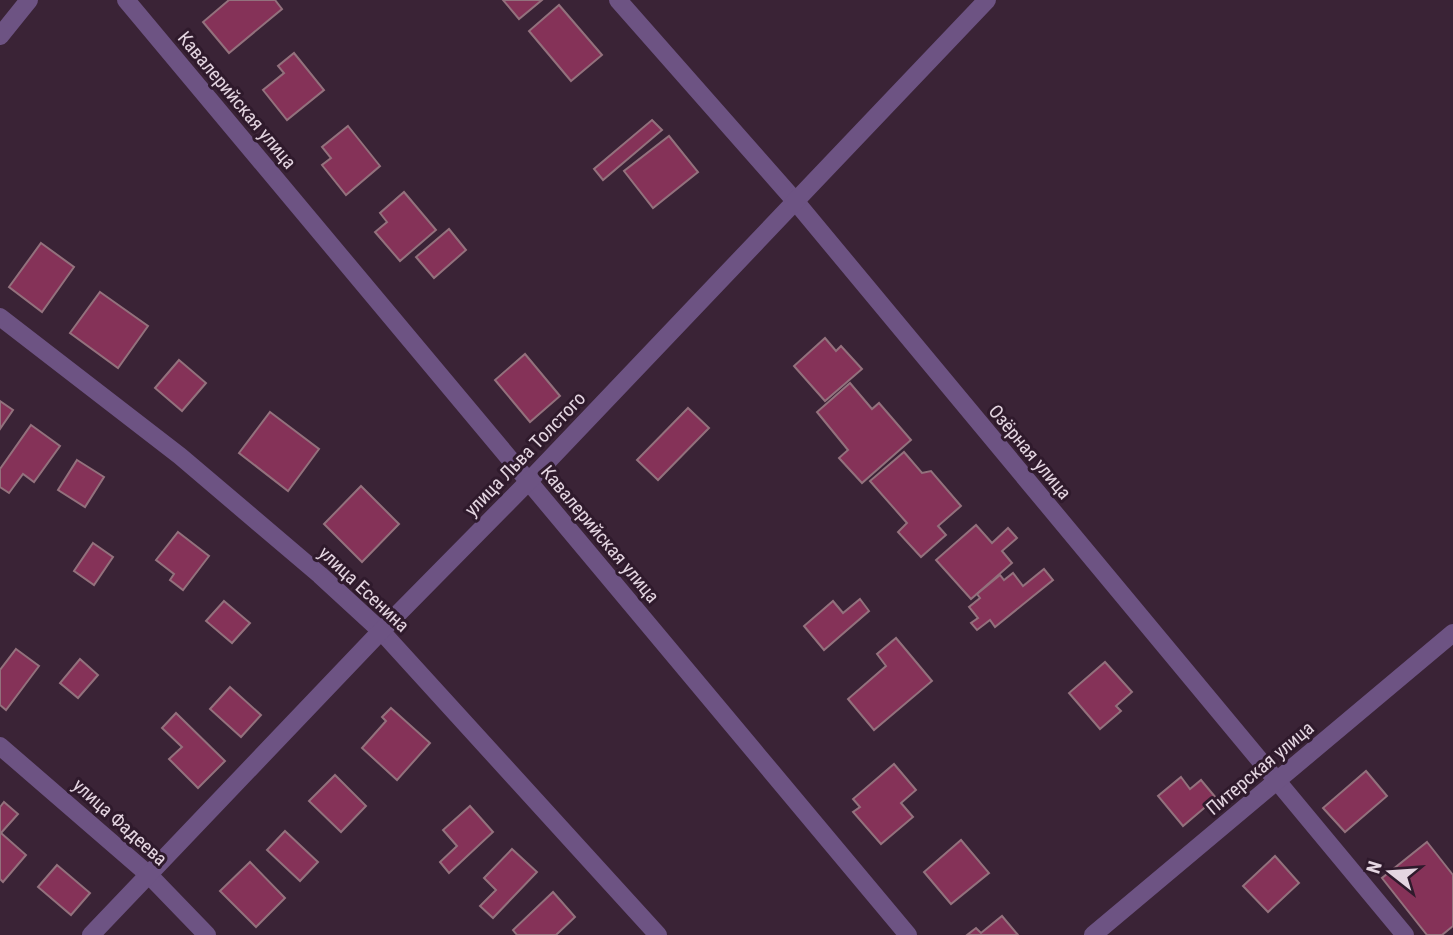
<svg xmlns="http://www.w3.org/2000/svg" width="1453" height="935" font-family="'Roboto Condensed',sans-serif">
  <rect width="100%" height="100%" fill="#3a2336"/>
  <g fill="#853258" stroke="#93717d" stroke-width="2">
    <polygon points="229,0 275,0 282,9 229,53 203,22"/>
    <polygon points="503,0 542,0 519,19"/>
    <polygon points="559,5 602,55 571,81 529,31"/>
    <polygon points="294,53 324,90 287,120 263,90 284,73 278,66"/>
    <polygon points="652,120 662,130 603,180 594,169"/>
    <polygon points="348,126 380,166 346,195 322,165 331,158 322,147"/>
    <polygon points="669,136 698,172 653,208 624,171"/>
    <polygon points="404,192 436,230 400,261 375,232 387,222 380,213"/>
    <polygon points="449,229 466,250 434,278 416,257"/>
    <polygon points="41,243 74,267 42,312 9,287"/>
    <polygon points="100,292 148,326 118,368 70,333"/>
    <polygon points="825,338 836,351 841,346 862,369 825,401 794,366"/>
    <polygon points="525,354 560,396 530,422 495,380"/>
    <polygon points="179,360 206,383 182,411 155,388"/>
    <polygon points="850,383 872,409 879,403 911,440 862,483 839,458 848,450 817,412"/>
    <polygon points="0,401 13,410 0,429"/>
    <polygon points="688,408 709,428 658,480 637,460"/>
    <polygon points="270,412 319,449 288,491 239,453"/>
    <polygon points="31,425 60,446 34,482 23,474 9,493 0,487 0,469"/>
    <polygon points="904,452 922,473 931,471 961,506 938,526 946,535 921,557 898,532 907,523 870,481"/>
    <polygon points="77,460 104,477 85,507 58,490"/>
    <polygon points="361,486 399,524 362,562 324,524"/>
    <polygon points="976,525 992,543 1008,528 1017,538 1002,551 1012,563 971,599 936,560"/>
    <polygon points="178,532 209,556 183,590 170,580 174,574 156,560"/>
    <polygon points="93,543 113,557 94,585 74,571"/>
    <polygon points="1044,569 1053,580 995,627 990,620 977,630 971,623 978,618 969,607 980,598 977,594 1000,575 1004,580 1013,573 1023,586"/>
    <polygon points="860,599 869,611 824,650 804,626 833,601 843,613"/>
    <polygon points="224,601 250,623 232,643 206,621"/>
    <polygon points="896,638 932,681 874,730 848,699 886,666 877,654"/>
    <polygon points="16,649 39,666 6,710 0,705 0,670"/>
    <polygon points="80,659 98,675 78,698 60,683"/>
    <polygon points="1105,662 1132,692 1116,706 1121,711 1100,729 1069,693"/>
    <polygon points="230,687 261,715 241,737 210,709"/>
    <polygon points="391,708 430,743 397,780 362,748 386,721 382,717"/>
    <polygon points="176,713 225,761 198,788 169,759 182,747 162,728"/>
    <polygon points="894,764 916,790 901,803 913,817 881,844 853,812 860,807 853,799"/>
    <polygon points="1366,771 1387,796 1345,832 1323,808"/>
    <polygon points="335,775 366,806 341,832 309,801"/>
    <polygon points="1181,777 1190,789 1201,780 1216,798 1183,826 1158,796"/>
    <polygon points="4,802 18,814 1,833 26,855 3,882 0,879 0,807"/>
    <polygon points="470,806 493,832 449,873 440,862 457,846 443,830"/>
    <polygon points="285,831 318,862 300,881 267,850"/>
    <polygon points="961,840 989,873 951,904 924,872"/>
    <polygon points="1427,842 1453,875 1453,926 1442,935 1427,935 1382,878"/>
    <polygon points="512,849 537,872 493,918 480,906 496,890 484,878"/>
    <polygon points="1275,856 1299,883 1268,912 1243,886"/>
    <polygon points="250,862 285,898 256,927 220,891"/>
    <polygon points="57,865 90,893 71,915 38,887"/>
    <polygon points="553,892 575,917 556,935 517,935 513,930"/>
    <polygon points="1002,916 1018,935 967,935 976,928 981,933"/>
  </g>
  <g fill="none" stroke-linecap="round" stroke-linejoin="round">
    <g stroke="#6d5383" stroke-width="18">
      <polyline points="126,0 908,935"/>
      <polyline points="618,0 796,202 1405,935"/>
      <polyline points="0,36 29,0"/>
      <polyline points="0,317 180,456 320,575 381,631 658,935"/>
      <polyline points="0,746 149,875 207,935"/>
      <polyline points="91,935 381,631 529,481 987,0"/>
      <polyline points="1093,935 1453,633"/>
    </g>
  </g>
  <g text-anchor="middle" dominant-baseline="central" stroke-width="6" stroke-linejoin="round" paint-order="stroke">
    <g font-size="19" fill="#e4d5e1" stroke="#2f1a2c">
      <text transform="translate(237 100) rotate(50)">Кавалерийская улица</text>
      <text transform="translate(1030 452) rotate(50)">Озёрная улица</text>
      <text transform="translate(525 454) rotate(-46)">улица Льва Толстого</text>
      <text transform="translate(600 534) rotate(50)">Кавалерийская улица</text>
      <text transform="translate(364 589) rotate(43)">улица Есенина</text>
      <text transform="translate(1260 768) rotate(-40)">Питерская улица</text>
      <text transform="translate(120 822) rotate(42)">улица Фадеева</text>
    </g>
  </g>
  <g transform="translate(1390 872) rotate(287)" stroke="#2f1a2c" stroke-width="5" paint-order="stroke">
  <path d="M0-5L12 26L0 18L-12 26Z" fill="#e4d5e1"/>
  <text y="-10" font-size="19" font-weight="bold" text-anchor="middle" fill="#e4d5e1">N</text>
  </g>
</svg>
